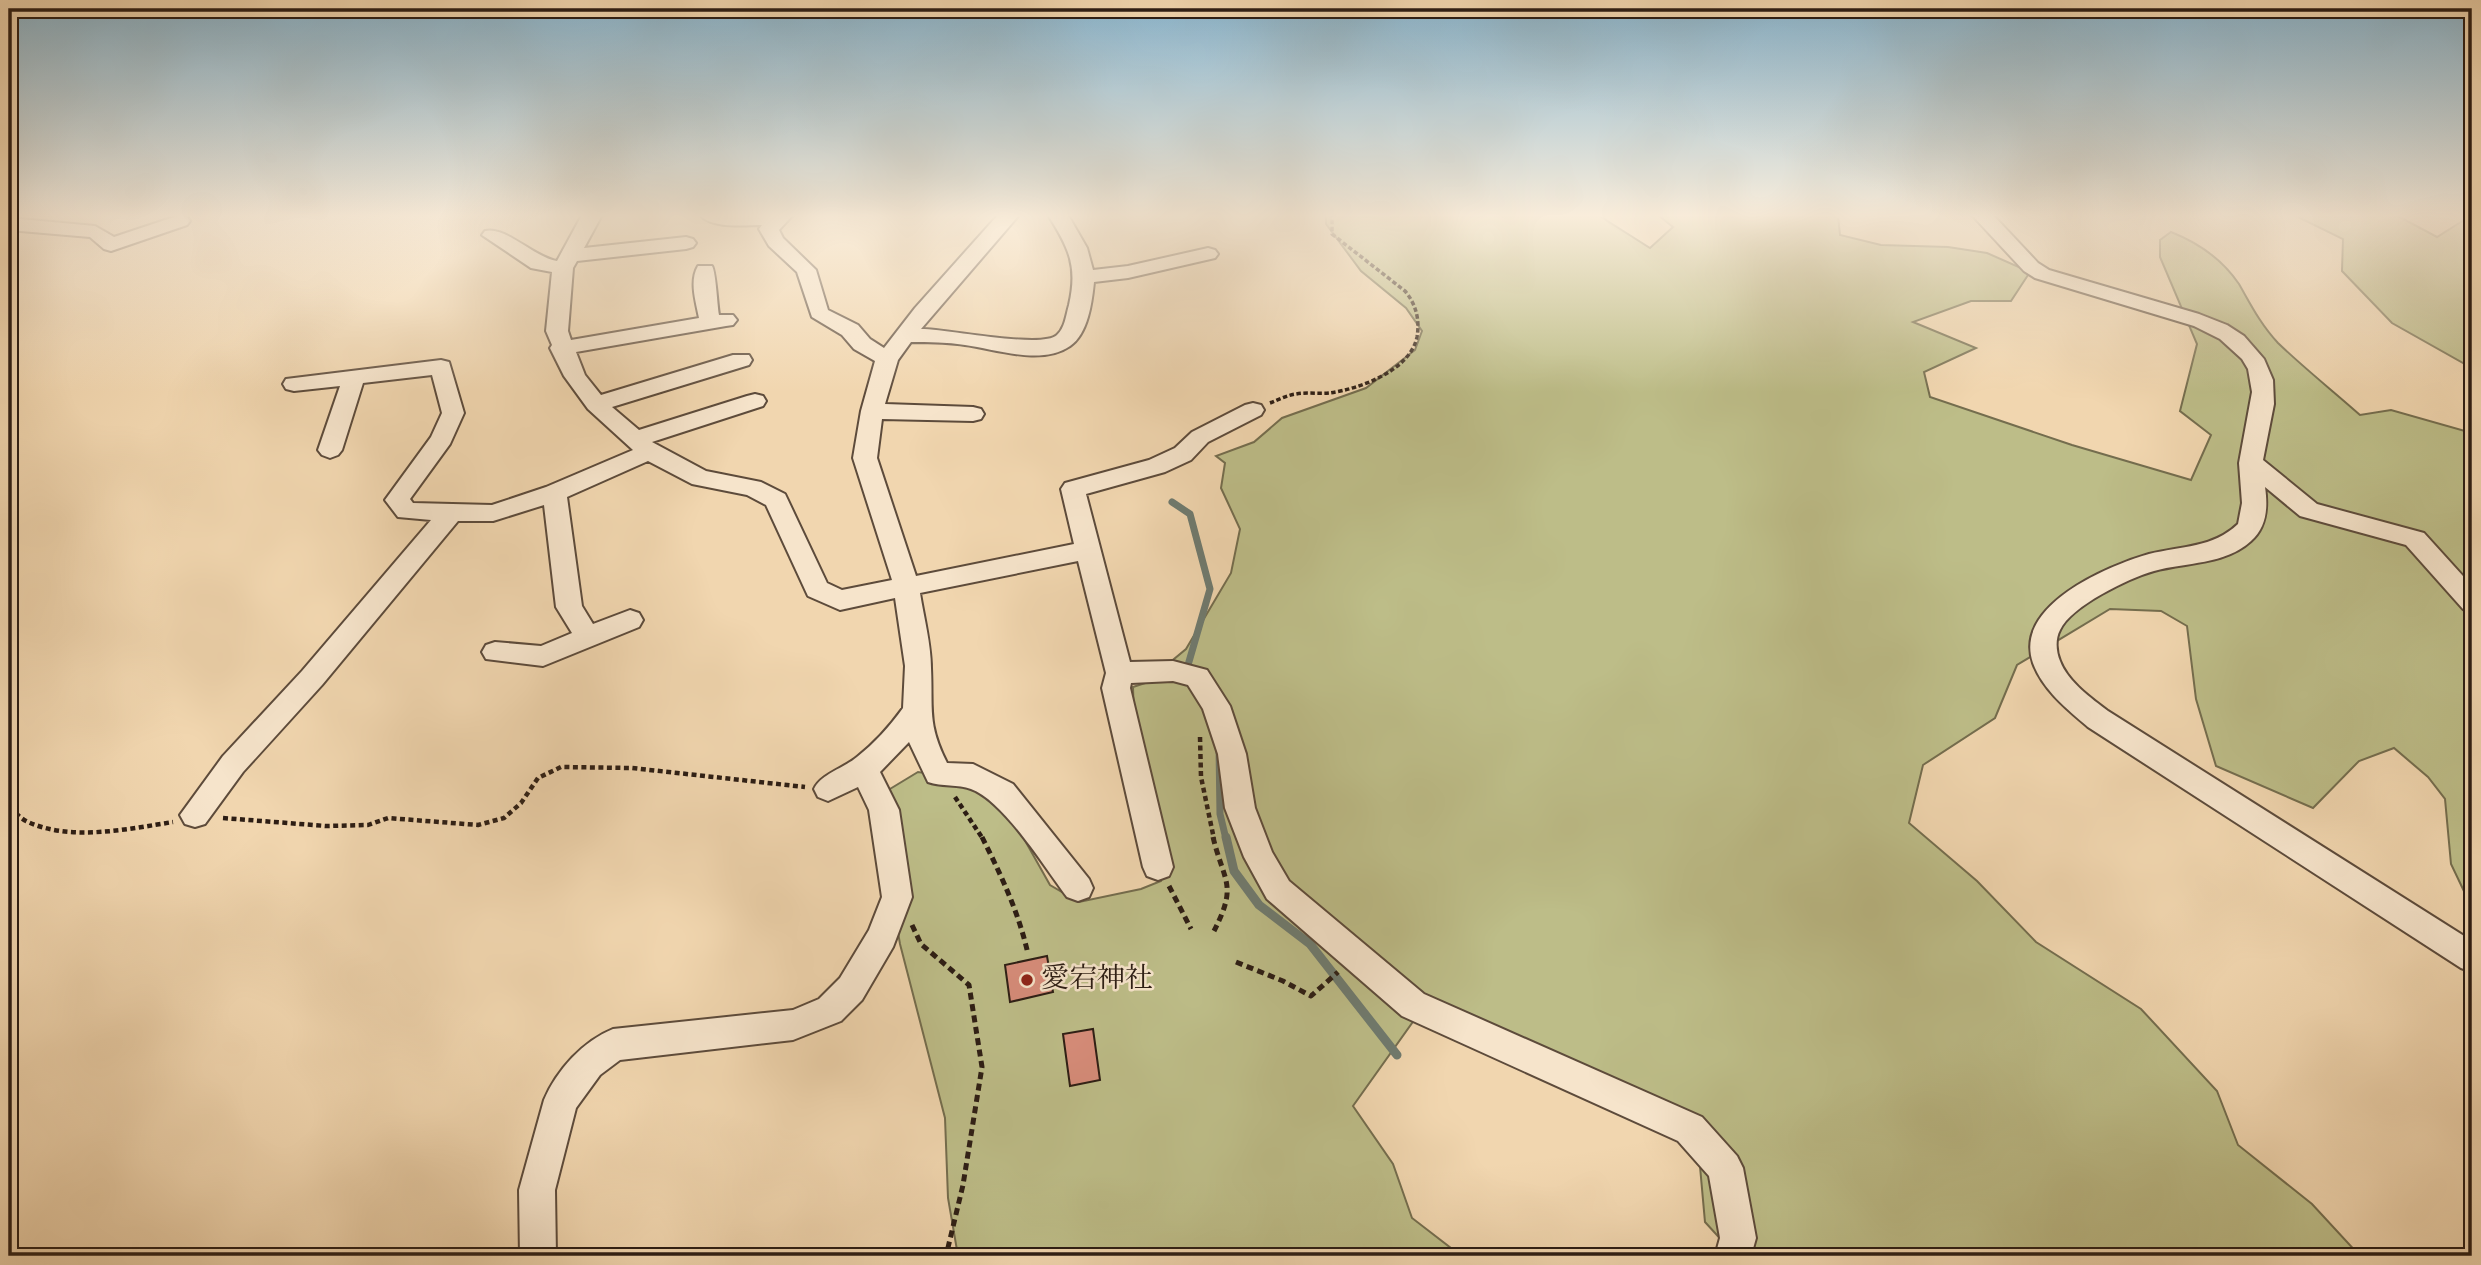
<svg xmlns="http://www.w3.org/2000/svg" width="2481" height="1265" font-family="'Sorts Mill Goudy','Noto Serif JP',serif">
  <rect width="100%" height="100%" fill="#f1d6af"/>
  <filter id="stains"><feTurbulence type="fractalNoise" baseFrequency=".00286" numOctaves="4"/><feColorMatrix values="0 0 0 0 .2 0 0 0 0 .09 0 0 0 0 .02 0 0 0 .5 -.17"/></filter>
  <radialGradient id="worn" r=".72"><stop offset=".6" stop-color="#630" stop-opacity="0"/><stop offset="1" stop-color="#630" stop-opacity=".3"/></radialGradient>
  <g fill="#bdbd88" stroke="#746d4e" stroke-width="2">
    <path d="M1326 215H1598L1650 248 1673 227 1658 215H1838L1840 235 1881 245 1948 247 1987 253 2030 272 2011 301H1971L1913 322 1976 348 1924 372 1930 397 2072 445 2191 480 2211 435 2180 411 2197 344 2160 257V240L2171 232C2199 243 2222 259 2239 284 2251 305 2261 325 2278 343 2304 368 2333 391 2360 415L2391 410 2472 433V908L2451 864 2445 799 2428 777 2394 748 2359 761 2313 808 2216 766 2196 699 2187 626 2161 611 2110 609 2017 665 1995 718 1923 765 1909 823 1977 881 2036 942 2141 1009 2217 1091 2238 1145 2312 1204 2360 1256H1736L1705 1222 1697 1133 1427 1002 1353 1106 1393 1164 1412 1218 1451 1248 1497 1256H958L948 1198 945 1118 900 944 886 863 885 792 918 772 958 778 1001 805 1023 837 1050 885 1079 902 1141 889 1161 881 1169 858 1134 721 1133 687 1145 683 1186 649 1231 573 1240 529 1221 488 1225 463 1216 456 1254 442 1282 418 1366 388 1415 350 1422 331 1406 308 1361 271 1326 224Z"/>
    <polygon points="2294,215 2396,215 2437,237 2472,215 2472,368 2392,323 2342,271 2343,239"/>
  </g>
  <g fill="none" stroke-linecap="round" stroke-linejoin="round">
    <g stroke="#6f7b70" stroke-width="7">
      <polyline points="1172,502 1190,514 1210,589 1186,672"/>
      <polyline points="1219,747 1220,814 1226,839"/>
    </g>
    <polyline stroke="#6f7b70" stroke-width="9" points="1226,837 1234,871 1259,905 1310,944 1397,1055"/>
  </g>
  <g fill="#d88d7b" stroke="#2c1d14" stroke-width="2">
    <polygon points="1047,956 1053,992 1010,1002 1005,965"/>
    <polygon points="1093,1029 1100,1080 1070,1086 1063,1034"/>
  </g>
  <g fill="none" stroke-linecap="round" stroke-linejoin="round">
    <defs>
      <g id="minor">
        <polygon points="180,215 187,217 190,221 187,225 111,251 104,249 90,237 9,230 9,218 95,226 114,237"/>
        <path d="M582 215H602L584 248 686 237 693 239 696 243 693 247 686 249 577 261 573 268 568 331 571 340 699 318C696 302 689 281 698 266H712C716 273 717 303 719 315H733L737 320 733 325 726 326 576 352 585 375 601 395 733 355H749L752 360 749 365 612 407 639 430 747 396 755 394 763 396 766 401 763 406 652 442 706 471 761 482 785 494 827 583 842 590 892 580 853 458 861 411 875 361 854 349 842 335 812 317 797 272 769 246 759 229 762 225C744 225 712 229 700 215H793L779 230 783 238 816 270 828 310 858 325 870 339 884 348 915 308 998 215H1019L921 329C948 329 1042 349 1057 335 1065 328 1066 315 1069 305 1078 266 1069 248 1048 215H1068L1087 248 1093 270 1128 266 1208 248 1215 250 1218 254 1215 258 1128 278 1094 282C1092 302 1088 334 1070 346 1041 366 996 349 965 345 947 342 929 342 911 342L898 360 885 404 973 407 981 409 984 414 981 419 973 421 882 419 877 458 916 576 1074 544 1061 489 1065 483 1149 460 1175 448 1192 432 1245 405 1253 403 1261 405 1264 410 1261 415 1208 442 1191 460 1165 472 1086 494 1130 662 1173 661 1207 670 1230 706 1246 754 1255 808 1272 852 1289 881 1424 994 1702 1117 1737 1156 1743 1168 1756 1238 1751 1256H1715L1720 1238 1709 1176 1678 1141 1402 1016 1267 899 1244 857 1225 808 1218 754 1203 709 1188 685 1173 681 1131 683 1130 688 1173 867 1169 876 1158 880 1147 876 1143 867 1102 688 1106 673 1078 561 920 593C924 618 931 644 931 668 933 710 927 723 947 763L973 764 1013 784 1089 879 1093 888 1089 897 1078 901 1067 897C1045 868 1004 801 971 789 958 784 942 787 928 782L909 742 880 772 899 810 912 897 893 947 862 1000 841 1021 793 1040 620 1060 600 1075 576 1108 555 1190 556 1256H520L519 1190 544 1100C557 1070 583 1041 613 1029L793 1010 819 999 840 978 869 930 882 897 869 810 858 787 828 801 818 797 814 789C821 774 844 768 857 757 875 743 890 726 903 708L905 666 895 598 840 610 808 596 766 505 747 495 692 484 648 461 567 497 582 606 593 624 630 610 639 613 643 620 639 627 543 666 486 659 482 652 486 645 495 642 541 646 572 633 556 607 544 505 493 521H458L322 685 243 772 205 824 195 827 185 824 180 815 223 756 302 671 431 520 398 517 385 500 431 437 442 413 432 375 363 383 342 450 338 455 330 458 322 455 318 450 340 386 294 391 286 389 283 384 286 379 441 360 449 362 464 413 450 444 410 499 413 503 492 505 546 487 633 450 588 409 564 376 550 348 552 345 546 331 552 272 531 268 482 235 485 231C506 226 533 257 557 261Z"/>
        <path d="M1972 215H1993L2038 263 2049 270 2199 314 2227 325 2244 336 2264 359 2273 380 2274 404 2263 460 2317 504 2424 533 2472 586V612L2463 609 2406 545 2300 516 2265 487C2268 507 2267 527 2251 541 2225 565 2186 562 2154 571 2129 578 2071 606 2060 630 2055 639 2056 652 2060 661 2068 682 2091 698 2108 711L2472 941V972L2461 968 2088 727C2067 709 2043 690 2033 663 2013 606 2107 566 2149 554 2181 546 2213 548 2238 524L2242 503 2239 463 2252 392 2248 369 2242 359 2220 339 2194 326 2035 278 2024 271Z"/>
      </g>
    </defs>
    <use href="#minor" stroke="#5d4b3b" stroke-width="4"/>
    <path stroke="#2c1d14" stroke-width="3.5" stroke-dasharray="4.5 2.5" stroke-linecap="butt" d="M1270 403C1278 400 1287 395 1296 394 1307 392 1318 394 1329 393 1359 389 1410 371 1417 337 1420 320 1416 304 1405 291L1332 234V215"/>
    <g stroke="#2c1d14" stroke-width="4.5" stroke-dasharray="5 3.5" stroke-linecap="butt">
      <polyline points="1200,737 1201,777 1214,839"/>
      <polyline points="955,797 983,839"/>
      <path d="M9 808C15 812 20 818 26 821 69 842 128 829 173 822"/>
      <polyline points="223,818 326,826 368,825 388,818 478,825 504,818 521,803 538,778 561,767 632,768 805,787"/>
    </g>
    <g stroke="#2c1d14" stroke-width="5" stroke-dasharray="7 4.5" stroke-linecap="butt">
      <path d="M982 837C1001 875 1019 913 1028 954"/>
      <path d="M1213 837C1224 883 1238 884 1214 931"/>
      <polyline points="1169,886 1191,929"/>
      <polyline points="912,925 921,944 969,985 982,1067 963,1185 946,1256"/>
      <polyline points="1236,962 1283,981 1311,996 1338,972"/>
    </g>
    <use href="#minor" fill="#f6e4cb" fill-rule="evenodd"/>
  </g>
  <linearGradient id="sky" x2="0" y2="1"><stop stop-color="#89b6d0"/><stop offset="0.55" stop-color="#f9eddb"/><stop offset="1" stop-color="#f9eddb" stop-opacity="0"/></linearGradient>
  <rect width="2481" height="392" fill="url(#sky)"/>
  <circle fill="#8f2418" stroke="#f6e4cb" stroke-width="2.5" cx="1027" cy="980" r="7"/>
  <g text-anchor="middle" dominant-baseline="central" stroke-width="5" stroke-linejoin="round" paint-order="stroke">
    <g font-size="28" fill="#2c1d14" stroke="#f6e4cb" text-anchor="start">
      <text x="1041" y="980">愛宕神社</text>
    </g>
  </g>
  <rect width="2481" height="1265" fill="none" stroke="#f1d6af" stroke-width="35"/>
  <rect x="10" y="10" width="2460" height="1244" fill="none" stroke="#2c1d14" stroke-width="3.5"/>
  <rect x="18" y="18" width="2446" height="1230" fill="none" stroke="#2c1d14" stroke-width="2"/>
  <rect width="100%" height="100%" filter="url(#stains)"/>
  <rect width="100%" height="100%" fill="url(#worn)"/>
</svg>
